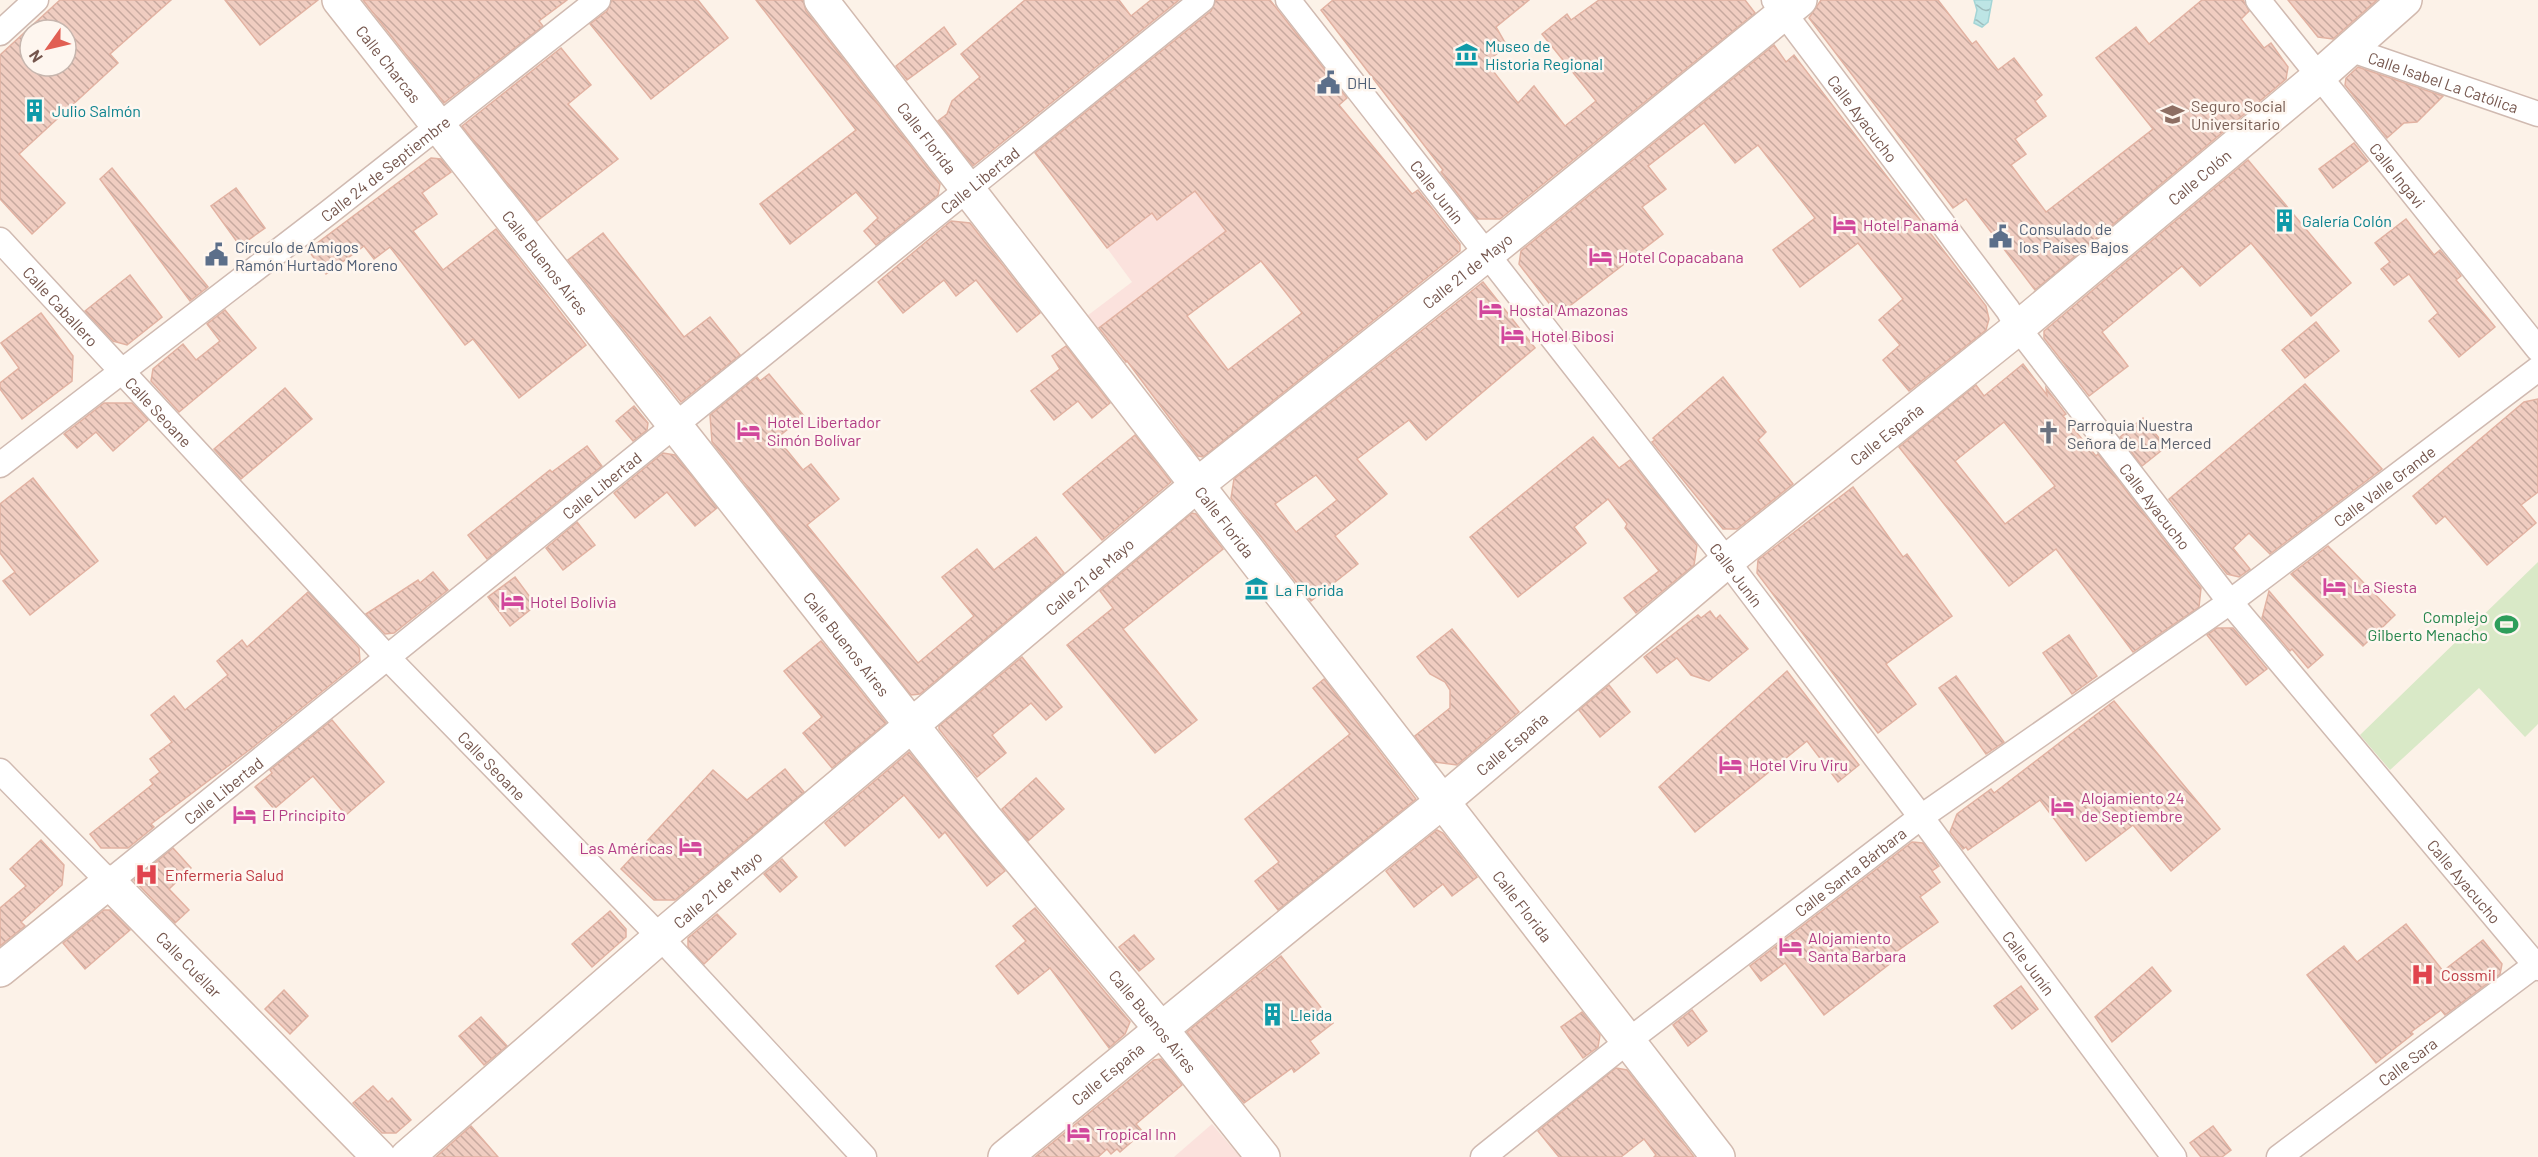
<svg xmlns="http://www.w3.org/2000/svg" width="2538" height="1157" font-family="Barlow,sans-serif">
  <defs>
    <pattern id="water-waves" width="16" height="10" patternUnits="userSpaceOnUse" patternTransform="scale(1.5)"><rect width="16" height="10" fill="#bde5e5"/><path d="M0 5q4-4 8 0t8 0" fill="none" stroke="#9ebcbc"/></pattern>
    <pattern id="building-back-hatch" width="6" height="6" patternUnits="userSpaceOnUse" patternTransform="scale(1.5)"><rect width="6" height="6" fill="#f0cdc1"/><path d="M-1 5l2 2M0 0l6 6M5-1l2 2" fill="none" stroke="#c7a99f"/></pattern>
  </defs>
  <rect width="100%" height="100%" fill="#fcf2e8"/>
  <g fill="#fbe2dd">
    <polygon points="1080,118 1195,191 1226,231 1093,332 1083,319 1132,282 1107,248"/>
    <polygon points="1212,1124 1240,1157 1174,1157"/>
  </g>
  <polygon fill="#d9e9c7" points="2538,562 2538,724 2525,737 2479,688 2390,770 2360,735"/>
  <polygon fill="url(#water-waves)" stroke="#a4d5d6" stroke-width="1.5" points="1974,0 1992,0 1988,22 1982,27 1974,23 1977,10"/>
  <g fill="url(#building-back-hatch)" stroke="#e2b2a2" stroke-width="1.5" fill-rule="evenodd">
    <path d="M60 0H171L110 54 118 63 19 154 65 203 32 234 0 199V55ZM30 30H66V66H30Z"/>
    <polygon points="225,0 318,0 260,45"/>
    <polygon points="363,0 567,0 539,21 543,26 444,103"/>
    <polygon points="612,0 698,0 728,38 651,99 590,24 607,11"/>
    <polygon points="756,0 803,0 806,11 940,184 938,195 876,245 864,231 878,218 856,192 790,244 760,204 856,130"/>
    <polygon points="1025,0 1119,0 1131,16 1151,0 1179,0 973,166 938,121 947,114 952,101 980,77 961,54"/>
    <path d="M1216 0H1270L1347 98 1339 105 1412 194 1418 190 1460 244V251L1203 457 1198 456 1127 361 1126 362 1099 328 1226 231 1195 191 1157 220 1152 213 1107 248 1035 153 1211 11ZM1261 261 1302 313 1228 370 1187 316Z"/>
    <polygon points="1333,0 1529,0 1496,27 1507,46 1486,62 1518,103 1534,86 1565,126 1596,101 1542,34 1567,14 1571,20 1599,0 1745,0 1755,13 1500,219 1477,219 1441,172 1443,170 1321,10"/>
    <polygon points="1821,0 1938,0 1972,44 1976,41 1998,70 2014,58 2042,95 2035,101 2046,116 2015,139 2026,154 2011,165 2046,212 2153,129 2096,58 2136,27 2149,44 2202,0 2243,0 2249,11 2241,19 2264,48 2271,43 2288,67 2286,79 2035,290 1966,199 1953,208 1809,18"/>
    <polygon points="2288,0 2377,0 2333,39 2318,37"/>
    <polygon points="944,27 956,44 907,80 896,66"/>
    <polygon points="1774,45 1786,62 1794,55 1986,306 1989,319 1986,330 1909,391 1883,360 1900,345 1879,320 1903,299 1858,243 1800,287 1773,250 1815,218 1758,145 1735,163 1704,123 1648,166 1666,189 1642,207 1663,234 1558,315 1519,264 1521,251"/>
    <polygon points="561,48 591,85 568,104 618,159 537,221 462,126"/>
    <polygon points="2358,67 2443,96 2417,122 2404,123 2387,138 2345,85 2346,78"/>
    <polygon points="2354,143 2368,161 2333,188 2319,169"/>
    <polygon points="431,158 441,159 451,172 422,193 437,214 413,231 443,270 496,229 586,345 519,398 473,339 465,345 390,247 374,259 364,246 326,274 308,250"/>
    <polygon points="2248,160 2351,283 2311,316 2251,243 2200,286 2182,266 2102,332 2128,366 2089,396 2044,338 2044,331"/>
    <polygon points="112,168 208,287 190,301 100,179"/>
    <polygon points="236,188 265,228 240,246 211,206"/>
    <polygon points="2406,219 2434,255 2440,250 2461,276 2456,280 2495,327 2459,357 2429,321 2438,313 2409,274 2394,285 2381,269 2390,262 2375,243"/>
    <polygon points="951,221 970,223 1040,313 1017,332 976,280 956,296 944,280 903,313 878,282"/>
    <polygon points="603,233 684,337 710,317 740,355 681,402 568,260"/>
    <polygon points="130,275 162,317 127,345 113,341 85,311"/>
    <path d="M1483 282 1535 348 1426 440 1409 420 1357 459 1387 494 1335 536 1358 564 1311 601 1231 498 1234 479ZM1316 475 1337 500 1296 532 1275 504Z"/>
    <polygon points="225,310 256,348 179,412 151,381 153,369 183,344 196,360 220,341 207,324"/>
    <polygon points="41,313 73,356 72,381 22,419 0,389 0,383 19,368 1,343"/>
    <polygon points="2316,322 2339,351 2305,378 2282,350"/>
    <polygon points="1066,346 1110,403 1092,418 1078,401 1054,420 1031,391 1060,369 1052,356"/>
    <path d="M2023 364 2047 395 2046 388 2066 414 2063 416 2096 456 2098 454 2201 588 2199 607 2133 652 2056 549 2009 586 1899 447 1976 385 1984 396ZM2004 422 2055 486 2005 524 1955 461Z"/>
    <polygon points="769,374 804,416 777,438 803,470 811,464 839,499 807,525 918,663 974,616 942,577 977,549 994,570 1036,537 1064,573 920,694 911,695 712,442 710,415 757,377 760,381"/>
    <polygon points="1723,377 1766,432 1758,440 1793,484 1737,529 1723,529 1652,442 1655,440 1653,438"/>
    <polygon points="2305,384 2382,469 2270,554 2249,533 2233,548 2250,569 2239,577 2227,574 2169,499"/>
    <polygon points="285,388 312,419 241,479 214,449"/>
    <polygon points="2538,399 2538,492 2521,505 2536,523 2487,565 2445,516 2436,524 2413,496 2524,402"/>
    <polygon points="104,403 132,403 148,420 113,451 96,432 77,448 64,434"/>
    <polygon points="634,406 648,423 647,430 633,441 616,421"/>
    <polygon points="2143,418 2166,447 2142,466 2120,437"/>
    <polygon points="1135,435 1171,482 1102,540 1063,494"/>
    <polygon points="1593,437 1619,468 1630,460 1697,545 1694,565 1636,613 1624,598 1659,571 1625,528 1627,524 1608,499 1574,527 1586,543 1518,597 1470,537"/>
    <polygon points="587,446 602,466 487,559 468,535 550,470 552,472"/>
    <polygon points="663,453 675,455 717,508 695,526 667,492 635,518 614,493"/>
    <polygon points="33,478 98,561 30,615 3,581 15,572 0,553 0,504"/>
    <polygon points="1853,487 1903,557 1907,554 1952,616 1886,664 1916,704 1878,733 1757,573 1758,560"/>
    <polygon points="1192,513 1196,514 1223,549 1123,629 1197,720 1155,753 1067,645 1113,608 1100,591"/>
    <polygon points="577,522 595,545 563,570 546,548"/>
    <polygon points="2328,546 2395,615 2363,646 2291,574"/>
    <polygon points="433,572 448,590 394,633 385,634 366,614 418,580 420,583"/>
    <polygon points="515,577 536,605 510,626 488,597"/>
    <polygon points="2269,591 2323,655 2308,668 2292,649 2290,651 2262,618"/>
    <polygon points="308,592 359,648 360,661 252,748 151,824 154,827 128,848 101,848 90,834 153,784 150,780 160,772 150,759 172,742 151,715 174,696 185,710 228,675 217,661 242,640 247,647"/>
    <polygon points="1710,611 1716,619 1720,615 1748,649 1709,681 1691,675 1677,658 1657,673 1644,657 1698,615 1701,618"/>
    <polygon points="2217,628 2233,628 2267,669 2246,685 2207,635"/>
    <polygon points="1452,629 1519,712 1457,765 1435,762 1415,736 1450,708 1450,690 1445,682 1430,674 1417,657"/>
    <polygon points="2069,635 2097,676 2072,694 2043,653"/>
    <polygon points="821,641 886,723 832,768 803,733 822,717 784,671"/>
    <polygon points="1022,657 1062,707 1046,720 1031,703 992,735 1006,753 977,777 939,729 939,726"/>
    <polygon points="1787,671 1859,765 1838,782 1807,741 1695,832 1659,787"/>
    <polygon points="1956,676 2004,742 1986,754 1939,688"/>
    <polygon points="1324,679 1416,799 1278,910 1255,881 1279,862 1245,819 1350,734 1313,688"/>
    <polygon points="1609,685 1630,712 1600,737 1579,710"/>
    <polygon points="2114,701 2220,829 2171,871 2133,825 2086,861 2040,800 1968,850 1966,847 1963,849 1950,832 1957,814 1991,789 1994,793"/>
    <polygon points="332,720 384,782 346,815 313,776 274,809 255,787 272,773 270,770"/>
    <polygon points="909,752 1005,871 987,886 945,832 939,838 904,795 845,846 825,823"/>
    <polygon points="785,769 804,792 675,900 654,900 621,869 713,770 747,800"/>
    <polygon points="1036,778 1064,809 1028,841 1002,809"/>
    <polygon points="1437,830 1443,833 1477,877 1452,896 1443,884 1414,907 1386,871"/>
    <polygon points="41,840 64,865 62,885 21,922 25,926 0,946 0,908 26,886 10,869"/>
    <polygon points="1912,842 1923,843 1939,866 1932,871 1940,882 1920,897 1938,922 1889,957 1892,962 1824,1015 1785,963 1761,981 1750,966"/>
    <polygon points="173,848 191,868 169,889 189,910 175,923 134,880"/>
    <polygon points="782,859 797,877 780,892 764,874"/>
    <polygon points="1035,908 1130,1022 1125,1034 1109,1048 1050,968 1018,994 996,966 1026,941 1013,926"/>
    <polygon points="104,910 110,910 130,930 85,969 63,943"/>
    <polygon points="610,911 626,929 626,937 592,967 572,944"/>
    <polygon points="717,914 736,934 704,964 688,947 688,938"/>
    <polygon points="2406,924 2443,971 2483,940 2502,964 2500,974 2445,1015 2441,1010 2411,1032 2413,1034 2376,1063 2307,975 2344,946 2357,962"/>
    <polygon points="1134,935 1154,959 1139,971 1119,947"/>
    <polygon points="1281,956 1333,1023 1310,1041 1319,1053 1294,1072 1292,1068 1244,1103 1187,1032"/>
    <polygon points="2152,967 2171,991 2112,1042 2095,1017"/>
    <polygon points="2021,986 2038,1009 2012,1029 1994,1006"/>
    <polygon points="284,990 308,1016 290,1034 265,1009"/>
    <polygon points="1692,1010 1707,1031 1688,1046 1673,1025"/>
    <polygon points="1582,1012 1600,1035 1598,1047 1583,1058 1561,1027"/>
    <polygon points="481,1017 507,1046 484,1065 459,1036"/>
    <polygon points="1161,1059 1182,1085 1136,1124 1143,1132 1120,1152 1117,1149 1111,1154 1107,1149 1098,1157 1035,1157 1154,1060"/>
    <polygon points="1616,1068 1627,1070 1694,1157 1654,1157 1656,1155 1644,1139 1621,1157 1559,1157 1538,1131"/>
    <polygon points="373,1086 388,1102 392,1098 411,1120 396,1133 382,1133 353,1103"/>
    <polygon points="471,1126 498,1157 436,1157"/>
    <polygon points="2213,1126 2231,1150 2222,1157 2201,1157 2190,1143"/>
  </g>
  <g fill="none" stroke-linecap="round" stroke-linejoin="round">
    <defs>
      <g id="street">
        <path id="s1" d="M1288 0 1727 561 1921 817 2174 1157"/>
        <path id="s2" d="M1774 0 2008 310 2018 328 2230 602 2538 968"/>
        <path id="s3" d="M2258 0 2538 349"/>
        <polyline points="0,33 36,0"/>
        <path id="s4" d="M2349 49 2538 114"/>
        <path id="s5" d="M0 240 387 657 660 937 864 1157"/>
        <path id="s6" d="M0 465 328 213 598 0"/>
        <path id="s7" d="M0 771 109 882 1202 0"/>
        <path id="s8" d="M1483 1157 1628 1041 1921 817 2230 602 2538 369"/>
        <path id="s9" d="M2279 1157 2538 963"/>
      </g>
      <g id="secondary">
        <path id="s10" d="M339 0 985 818 1161 1029 1263 1157"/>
        <path id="s11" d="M821 0 1718 1157"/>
        <path id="s12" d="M0 970 109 882 379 1157"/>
        <path id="s13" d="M407 1157 660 937 1197 485 1486 255 1800 0"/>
        <path id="s14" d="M1005 1157 1302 914 1442 802 1727 561 2018 328 2318 77 2405 0"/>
      </g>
    </defs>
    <use href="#street" stroke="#d0bab1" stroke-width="27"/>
    <use href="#secondary" stroke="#d2baaf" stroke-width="36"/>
    <use href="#street" stroke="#fff" stroke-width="24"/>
    <use href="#secondary" stroke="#fff" stroke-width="33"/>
  </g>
  <defs>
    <symbol id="museum-bare" viewBox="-9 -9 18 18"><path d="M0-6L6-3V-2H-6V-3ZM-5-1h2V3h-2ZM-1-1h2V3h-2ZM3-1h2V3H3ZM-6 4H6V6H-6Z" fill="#0f9aa8" stroke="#fef6ef" stroke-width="2.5" paint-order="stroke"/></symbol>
    <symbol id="civic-bare" viewBox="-9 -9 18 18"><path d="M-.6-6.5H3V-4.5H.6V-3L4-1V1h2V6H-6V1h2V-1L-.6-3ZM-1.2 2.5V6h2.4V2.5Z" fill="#5c6f8a" stroke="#fef6ef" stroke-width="2.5" paint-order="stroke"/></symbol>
    <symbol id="building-bare" viewBox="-9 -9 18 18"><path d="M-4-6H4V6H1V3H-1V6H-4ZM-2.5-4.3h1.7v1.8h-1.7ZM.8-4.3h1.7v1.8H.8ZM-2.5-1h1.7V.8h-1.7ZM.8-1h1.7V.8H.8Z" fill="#0f9aa8" stroke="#fef6ef" stroke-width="2.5" paint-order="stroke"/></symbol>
    <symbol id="university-bare" viewBox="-9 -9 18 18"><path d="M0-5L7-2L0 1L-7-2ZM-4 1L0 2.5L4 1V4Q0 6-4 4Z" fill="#8d6e63" stroke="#fef6ef" stroke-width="2.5" paint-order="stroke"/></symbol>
    <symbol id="hotel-bare" viewBox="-9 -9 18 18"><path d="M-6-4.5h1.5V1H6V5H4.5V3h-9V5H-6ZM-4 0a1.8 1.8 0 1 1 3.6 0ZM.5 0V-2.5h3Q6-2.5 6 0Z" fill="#d1479c" stroke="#fef6ef" stroke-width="2.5" paint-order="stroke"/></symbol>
    <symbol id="church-bare" viewBox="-9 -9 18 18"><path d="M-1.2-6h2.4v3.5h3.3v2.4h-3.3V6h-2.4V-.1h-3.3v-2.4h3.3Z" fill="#6b7280" stroke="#fef6ef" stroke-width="2.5" paint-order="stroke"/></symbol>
    <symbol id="stadium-bare" viewBox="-9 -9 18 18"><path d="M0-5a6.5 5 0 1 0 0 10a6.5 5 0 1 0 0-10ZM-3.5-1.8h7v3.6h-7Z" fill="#2e9e5b" stroke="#fef6ef" stroke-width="2.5" paint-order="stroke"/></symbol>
    <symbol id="hospital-bare" viewBox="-9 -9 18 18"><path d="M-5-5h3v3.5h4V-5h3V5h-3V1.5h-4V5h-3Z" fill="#e0444e" stroke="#fef6ef" stroke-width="2.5" paint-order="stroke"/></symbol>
  </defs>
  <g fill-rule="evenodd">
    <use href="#museum-bare" x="1450" y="38" width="33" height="33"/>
    <use href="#civic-bare" x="1312" y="66" width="33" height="33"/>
    <use href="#building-bare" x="18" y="94" width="33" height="33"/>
    <use href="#university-bare" x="2156" y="98" width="33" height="33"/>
    <use href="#building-bare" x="2268" y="204" width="33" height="33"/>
    <use href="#hotel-bare" x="1828" y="208" width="33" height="33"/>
    <use href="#civic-bare" x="1984" y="220" width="33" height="33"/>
    <use href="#civic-bare" x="200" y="238" width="33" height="33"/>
    <use href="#hotel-bare" x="1584" y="240" width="33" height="33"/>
    <use href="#hotel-bare" x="1474" y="292" width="33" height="33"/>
    <use href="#hotel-bare" x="1496" y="318" width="33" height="33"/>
    <use href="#hotel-bare" x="732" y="414" width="33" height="33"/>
    <use href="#church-bare" x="2032" y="416" width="33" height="33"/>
    <use href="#hotel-bare" x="2318" y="570" width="33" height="33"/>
    <use href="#museum-bare" x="1240" y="572" width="33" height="33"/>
    <use href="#hotel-bare" x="496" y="584" width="33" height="33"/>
    <use href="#stadium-bare" x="2490" y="608" width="33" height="33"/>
    <use href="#hotel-bare" x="1714" y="748" width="33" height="33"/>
    <use href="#hotel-bare" x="2046" y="790" width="33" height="33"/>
    <use href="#hotel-bare" x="228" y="798" width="33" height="33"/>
    <use href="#hotel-bare" x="674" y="830" width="33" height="33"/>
    <use href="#hospital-bare" x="130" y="858" width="33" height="33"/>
    <use href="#hotel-bare" x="1774" y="930" width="33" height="33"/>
    <use href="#hospital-bare" x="2406" y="958" width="33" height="33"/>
    <use href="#building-bare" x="1256" y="998" width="33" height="33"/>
    <use href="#hotel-bare" x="1062" y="1116" width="33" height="33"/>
  </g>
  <g text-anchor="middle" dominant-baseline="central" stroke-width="5" stroke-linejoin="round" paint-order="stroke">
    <g font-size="16" fill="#0d838f" stroke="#fef6ef" text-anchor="start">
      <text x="1485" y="45">Museo de<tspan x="1485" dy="18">Historia Regional</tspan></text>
      <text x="52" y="110">Julio Salmón</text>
      <text x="2302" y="220">Galería Colón</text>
      <text x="1275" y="589">La Florida</text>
      <text x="1290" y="1014">Lleida</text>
    </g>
    <g font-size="16" fill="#75564d" stroke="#fef6ef">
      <text stroke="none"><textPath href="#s10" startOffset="81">Calle Charcas</textPath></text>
      <text stroke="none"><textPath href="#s4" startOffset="100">Calle Isabel La Católica</textPath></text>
      <text stroke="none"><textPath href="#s2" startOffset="148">Calle Ayacucho</textPath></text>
      <text stroke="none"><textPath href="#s11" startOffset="174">Calle Florida</textPath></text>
      <text stroke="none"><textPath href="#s6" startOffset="486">Calle 24 de Septiembre</textPath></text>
      <text stroke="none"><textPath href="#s3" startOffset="224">Calle Ingavi</textPath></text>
      <text stroke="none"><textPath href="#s14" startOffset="1545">Calle Colón</textPath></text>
      <text stroke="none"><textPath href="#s7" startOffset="1274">Calle Libertad</textPath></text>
      <text stroke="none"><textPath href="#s1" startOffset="243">Calle Junín</textPath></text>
      <text stroke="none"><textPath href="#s10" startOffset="334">Calle Buenos Aires</textPath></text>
      <text stroke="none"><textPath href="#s13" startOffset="1382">Calle 21 de Mayo</textPath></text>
      <text stroke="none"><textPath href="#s5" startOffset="90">Calle Caballero</textPath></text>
      <text stroke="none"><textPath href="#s5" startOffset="234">Calle Seoane</textPath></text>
      <text stroke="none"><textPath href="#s14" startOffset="1140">Calle España</textPath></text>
      <text stroke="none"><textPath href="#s7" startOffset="788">Calle Libertad</textPath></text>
      <text stroke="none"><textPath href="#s8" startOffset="1124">Calle Valle Grande</textPath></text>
      <text stroke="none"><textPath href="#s2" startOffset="634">Calle Ayacucho</textPath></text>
      <text stroke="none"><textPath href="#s11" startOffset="660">Calle Florida</textPath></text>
      <text stroke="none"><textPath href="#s1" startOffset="729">Calle Junín</textPath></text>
      <text stroke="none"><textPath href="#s13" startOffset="896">Calle 21 de Mayo</textPath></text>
      <text stroke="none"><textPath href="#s10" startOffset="820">Calle Buenos Aires</textPath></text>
      <text stroke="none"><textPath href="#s14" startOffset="654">Calle España</textPath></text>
      <text stroke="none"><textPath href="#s5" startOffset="720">Calle Seoane</textPath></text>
      <text stroke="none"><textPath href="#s7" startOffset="302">Calle Libertad</textPath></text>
      <text stroke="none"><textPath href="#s8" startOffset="465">Calle Santa Bárbara</textPath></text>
      <text stroke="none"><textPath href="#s2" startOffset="1120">Calle Ayacucho</textPath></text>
      <text stroke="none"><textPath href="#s13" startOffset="410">Calle 21 de Mayo</textPath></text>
      <text stroke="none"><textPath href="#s11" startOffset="1146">Calle Florida</textPath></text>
      <text stroke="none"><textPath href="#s1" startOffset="1215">Calle Junín</textPath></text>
      <text stroke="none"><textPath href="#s12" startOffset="255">Calle Cuéllar</textPath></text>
      <text stroke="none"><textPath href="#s10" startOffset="1306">Calle Buenos Aires</textPath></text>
      <text stroke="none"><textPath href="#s9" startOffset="160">Calle Sara</textPath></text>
      <text stroke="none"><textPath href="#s14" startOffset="132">Calle España</textPath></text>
    </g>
    <g font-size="16" fill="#4e5e75" stroke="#fef6ef" text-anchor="start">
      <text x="1347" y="82">DHL</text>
      <text x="2019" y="228">Consulado de<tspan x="2019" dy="18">los Países Bajos</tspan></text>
      <text x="235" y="246">Círculo de Amigos<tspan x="235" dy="18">Ramón Hurtado Moreno</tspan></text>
    </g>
    <g font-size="16" fill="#785e54" stroke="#fef6ef" text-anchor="start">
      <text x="2191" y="105">Seguro Social<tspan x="2191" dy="18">Universitario</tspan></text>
    </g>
    <g font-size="16" fill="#b23c85" stroke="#fef6ef" text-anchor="start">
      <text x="1863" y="224">Hotel Panamá</text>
      <text x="1618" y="256">Hotel Copacabana</text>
      <text x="1509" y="309">Hostal Amazonas</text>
      <text x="1531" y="335">Hotel Bibosi</text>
      <text x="767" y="421">Hotel Libertador<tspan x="767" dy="18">Simón Bolívar</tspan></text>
      <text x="2353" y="586">La Siesta</text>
      <text x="530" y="601">Hotel Bolivia</text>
      <text x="1749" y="764">Hotel Viru Viru</text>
      <text x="2081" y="797">Alojamiento 24<tspan x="2081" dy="18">de Septiembre</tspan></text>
      <text x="262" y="814">El Principito</text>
      <text x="673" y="847" text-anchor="end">Las Américas</text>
      <text x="1808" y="937">Alojamiento<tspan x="1808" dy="18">Santa Barbara</tspan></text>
      <text x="1096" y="1133">Tropical Inn</text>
    </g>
    <g font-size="16" fill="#5b616d" stroke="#fef6ef" text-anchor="start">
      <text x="2067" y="424">Parroquia Nuestra<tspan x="2067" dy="18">Señora de La Merced</tspan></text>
    </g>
    <g font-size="16" fill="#27864d" stroke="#fef6ef" text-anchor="end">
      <text x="2488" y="616">Complejo<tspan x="2488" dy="18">Gilberto Menacho</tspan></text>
    </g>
    <g font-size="16" fill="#be3a42" stroke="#fef6ef" text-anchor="start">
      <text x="165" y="874">Enfermeria Salud</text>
      <text x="2441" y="974">Cossmil</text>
    </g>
  </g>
  <g transform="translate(48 48) rotate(236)"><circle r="28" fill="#fef6ef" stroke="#c7b6ae" stroke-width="1.5"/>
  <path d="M0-4.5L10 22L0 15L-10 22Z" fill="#e15f53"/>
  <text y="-9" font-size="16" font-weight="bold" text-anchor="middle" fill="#75564d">N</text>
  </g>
</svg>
